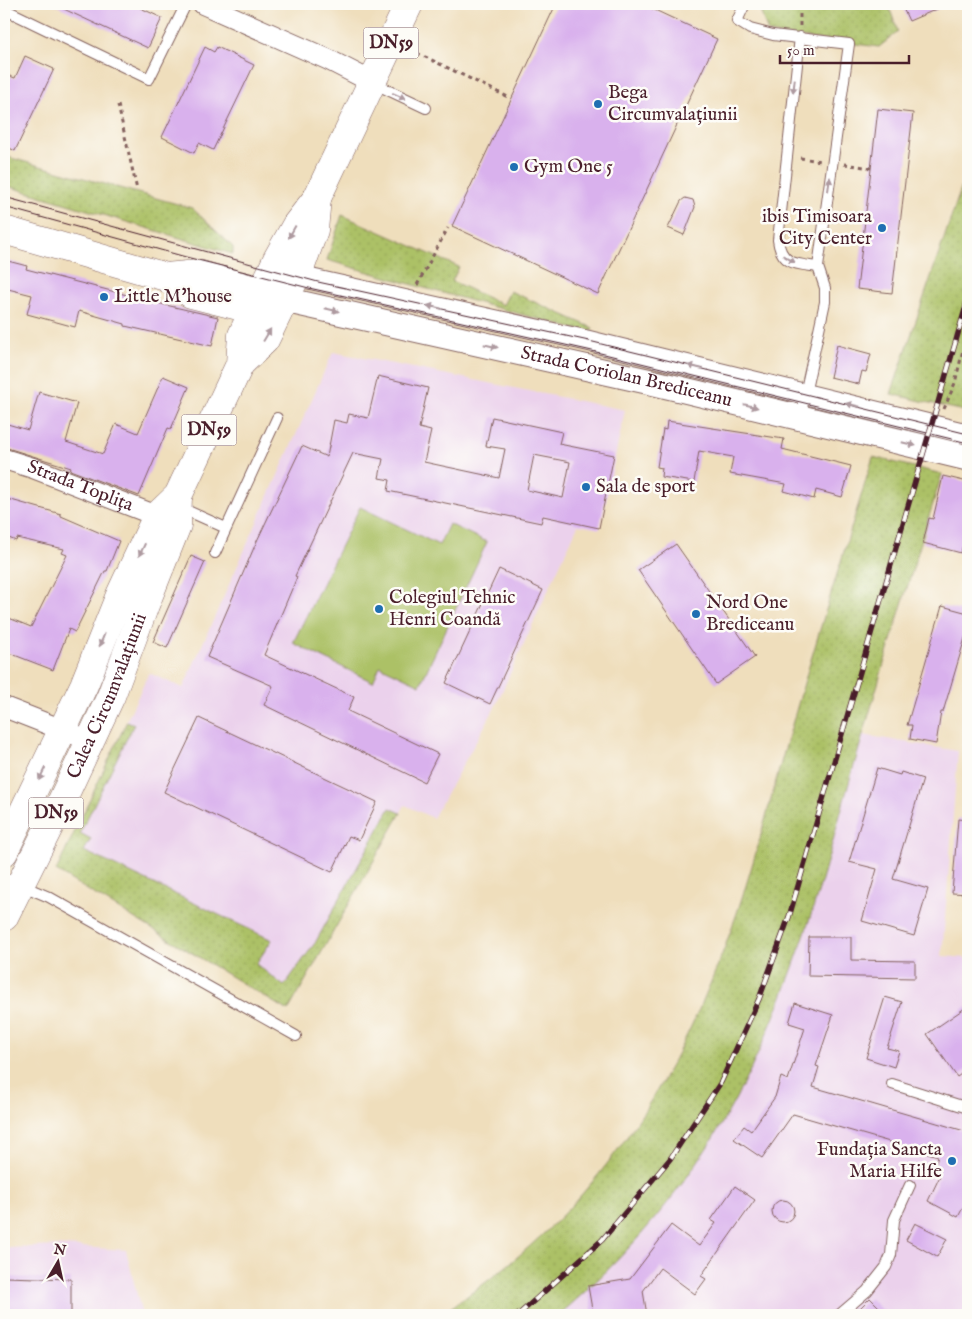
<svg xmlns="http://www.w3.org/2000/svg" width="972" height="1319" font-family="'IM FELL English',serif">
  <defs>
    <pattern id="grass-dots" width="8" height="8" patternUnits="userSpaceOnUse" patternTransform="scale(1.25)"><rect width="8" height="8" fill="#acc166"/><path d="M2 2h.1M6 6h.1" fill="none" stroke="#96a559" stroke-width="1.8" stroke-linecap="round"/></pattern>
  </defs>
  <rect width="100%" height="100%" fill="#fdfcf7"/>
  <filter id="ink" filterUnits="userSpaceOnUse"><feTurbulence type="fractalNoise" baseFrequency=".02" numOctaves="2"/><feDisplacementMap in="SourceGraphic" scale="10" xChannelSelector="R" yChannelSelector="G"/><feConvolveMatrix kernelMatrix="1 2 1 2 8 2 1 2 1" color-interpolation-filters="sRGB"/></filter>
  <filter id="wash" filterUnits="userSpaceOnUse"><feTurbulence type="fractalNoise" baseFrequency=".0096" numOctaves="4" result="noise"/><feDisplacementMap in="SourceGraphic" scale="20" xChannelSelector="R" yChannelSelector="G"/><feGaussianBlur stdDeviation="1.12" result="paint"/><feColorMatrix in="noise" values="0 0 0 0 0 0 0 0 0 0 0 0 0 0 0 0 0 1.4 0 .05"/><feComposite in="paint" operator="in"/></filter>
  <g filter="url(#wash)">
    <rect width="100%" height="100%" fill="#efdebc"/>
    <g fill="#ebd1ec">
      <polygon points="333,352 625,410 600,529 578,525 493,711 433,818 405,805 288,1011 56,871 149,673 183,688"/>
      <polygon points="863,735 958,751 942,956 968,958 968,1315 559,1315 603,1275 646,1229 694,1166 715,1134 734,1101 751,1066 780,1001 807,928"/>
      <polygon points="64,1246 126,1250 142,1315 4,1315 4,1248"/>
    </g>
    <g fill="url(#grass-dots)" stroke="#7b7048">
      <polygon points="758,4 888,4 898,32 879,47 768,33"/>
      <polygon points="4,156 192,208 233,247 233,254 4,185"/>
      <polygon points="968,168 968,394 964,411 891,394"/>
      <polygon points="342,215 459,267 452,281 503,305 510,291 593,328 590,333 417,286 327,260"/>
      <path d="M873 457 942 474C913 569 883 664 856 759 839 815 826 872 807 927 784 996 756 1067 718 1130 676 1200 621 1262 559 1315H440C471 1294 502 1271 530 1246 634 1154 697 1033 740 904 758 850 771 796 787 742 814 646 844 552 873 457Z"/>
      <polygon points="127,721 134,724 80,833 91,839 84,851 272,940 256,964 284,986 315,943 390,808 401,813 288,1011 56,871"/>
    </g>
    <polygon fill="#acc166" stroke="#7b7048" points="360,507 439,545 449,524 487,542 420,685 380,666 373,682 293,643"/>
    <g id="blocks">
      <g fill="#d9b1ed" fill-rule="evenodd">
        <polygon points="53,4 132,4 162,18 148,48"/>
        <polygon points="556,4 642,4 717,39 598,294 452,226"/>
        <polygon points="901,4 949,4 909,21"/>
        <polygon points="205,47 214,52 217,47 254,65 213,150 199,143 194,153 162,137"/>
        <polygon points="25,56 54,69 15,151 4,145 4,82 7,75 15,78"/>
        <polygon points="878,109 913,113 892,293 857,289"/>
        <polygon points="685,198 693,200 695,207 684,235 668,228 681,201"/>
        <polygon points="4,260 27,266 26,269 131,296 131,294 158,300 157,303 218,317 212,346 125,326 125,324 79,311 75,327 27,314 32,295 4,288"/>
        <polygon points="837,345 871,354 866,372 862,371 859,384 830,377"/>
        <polygon points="163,376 189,387 171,429 168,428 139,496 70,470 71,468 4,447 4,423 28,430 39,392 77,403 66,442 103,454 116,424 138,433"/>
        <path d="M378 376 428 388 419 428 431 431 424 462 499 478 505 449 486 446 492 417 562 432 559 444 614 455 599 528 543 516 541 523 388 491 390 480 379 478 383 459 353 453 295 576 297 577 264 655 354 697 348 711 438 754 424 782 264 705 273 686 207 657 256 543 302 446 327 457 334 420 347 423 349 414 368 418ZM534 455 570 462 563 498 527 490Z"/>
        <polygon points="667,421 784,439 782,449 851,466 842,497 816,490 814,499 784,491 786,484 730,474 733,457 699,451 694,482 661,477 662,468 657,467 663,429 666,430"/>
        <polygon points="943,476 968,482 968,522 961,553 923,543 929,518 933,519"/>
        <polygon points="4,498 61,514 61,516 119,541 107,571 105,571 75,632 69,629 53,670 4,651 4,616 31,627 67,555 62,553 64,549 17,538 16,541 4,536"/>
        <polygon points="676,544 755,657 716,684 638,570"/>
        <polygon points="191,556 205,562 167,648 153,642"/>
        <polygon points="499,569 543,590 490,704 446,683"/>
        <polygon points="942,606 968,613 968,628 943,712 941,712 936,744 910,739 912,725 907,725"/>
        <polygon points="199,718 377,802 359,840 349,836 332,872 164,792"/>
        <polygon points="877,768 900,775 901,772 923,779 893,879 928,889 914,936 862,921 877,869 849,862"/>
        <polygon points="958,819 968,820 968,894 952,893"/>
        <polygon points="809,937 851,937 851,960 915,961 915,978 808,976"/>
        <polygon points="885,997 902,1002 887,1048 899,1051 894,1067 866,1058"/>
        <polygon points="795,1003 833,1015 816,1066 819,1067 813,1087 968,1132 968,1198 958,1217 928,1201 940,1176 933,1174 938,1156 793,1114 762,1158 734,1139 744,1126 751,1131 775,1097 781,1077 788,1080 805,1028 789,1023"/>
        <polygon points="968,1006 968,1069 957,1077 927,1034"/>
        <polygon points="735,1186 755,1200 701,1276 706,1279 695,1294 660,1268 643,1291 647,1315 593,1315 588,1286 630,1279 671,1225 699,1246 716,1223 711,1220"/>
        <circle cx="783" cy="1211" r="11"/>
        <polygon points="915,1223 947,1239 937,1257 906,1240"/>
        <polygon points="4,1277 71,1279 71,1315 4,1315"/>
        <polygon points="870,1298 887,1315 853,1315"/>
      </g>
    </g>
  </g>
  <g filter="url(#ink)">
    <use href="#blocks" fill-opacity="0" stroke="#84625e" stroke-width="1"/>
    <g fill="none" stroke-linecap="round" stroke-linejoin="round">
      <defs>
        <g id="service">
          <polyline points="745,4 737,21 750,29 773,35 849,44 818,267 825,288 825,302 800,417"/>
          <polyline points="4,9 149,79 186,4"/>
          <path d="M800 37 778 240C781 265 797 264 818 267"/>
          <polyline points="373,83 426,108"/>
          <polyline points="179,507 226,528"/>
          <polyline points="215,553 277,418"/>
          <polyline points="4,878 49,897 296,1036"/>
          <polyline points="892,1084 968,1108"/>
          <polyline points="839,1315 867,1291 886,1267 891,1255 894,1220 910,1185"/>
        </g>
        <g id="minor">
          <polyline points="203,4 327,59 372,82"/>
          <polyline points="297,276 589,341 968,434"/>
          <path id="s1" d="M4 459 33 468 157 516"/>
          <polyline points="4,707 91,741"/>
        </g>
        <g id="tertiary">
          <path id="s2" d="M285 300 651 382 968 458"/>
        </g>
        <g id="secondary">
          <polyline points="4,230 166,277 191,294 254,310 275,303"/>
          <polyline points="166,277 198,274 262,292 283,299"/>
        </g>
        <g id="primary">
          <polyline points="240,364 265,340 301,266 314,230 317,198"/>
          <polyline points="4,852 84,685 120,595 157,516 178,496 240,364 242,335 277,259 296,225 317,198 409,4"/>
          <path id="s3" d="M4 917 59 807 111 696 145 605 177 525 178 496"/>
        </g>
      </defs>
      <use href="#service" stroke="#84625e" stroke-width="12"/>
      <use href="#minor" stroke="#84625e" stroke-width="22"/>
      <use href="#tertiary" stroke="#84625e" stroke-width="27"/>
      <use href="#secondary" stroke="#84625e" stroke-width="29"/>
      <use href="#primary" stroke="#84625e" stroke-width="29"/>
      <g stroke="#84625e" stroke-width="3" stroke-dasharray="4 4" stroke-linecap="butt">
        <polyline points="800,26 800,4"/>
        <polyline points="417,53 508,97"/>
        <polyline points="118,105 137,190"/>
        <polyline points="800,158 821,161"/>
        <polyline points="844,164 871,168"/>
        <polyline points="417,285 448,228"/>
        <polyline points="944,409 955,383 968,329"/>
      </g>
      <use href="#service" stroke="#fff" stroke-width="10"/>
      <use href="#minor" stroke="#fff" stroke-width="20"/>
      <use href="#tertiary" stroke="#fff" stroke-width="25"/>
      <use href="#secondary" stroke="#fff" stroke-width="28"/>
      <use href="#primary" stroke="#fff" stroke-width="28"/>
      <g stroke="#4a1f2b" stroke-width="1">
        <polyline points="4,197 318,282 589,341 968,434"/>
        <polyline points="4,207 186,257 309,288 588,350 968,443"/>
      </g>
      <defs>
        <polyline id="rail" points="518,1315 602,1240 670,1159 721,1082 759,999 789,917 968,299"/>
      </defs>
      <use href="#rail" stroke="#4a1f2b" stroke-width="5.5"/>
      <use href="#rail" stroke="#fdfcf7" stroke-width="4" stroke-dasharray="11" stroke-linecap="butt"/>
    </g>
    <defs><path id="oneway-solid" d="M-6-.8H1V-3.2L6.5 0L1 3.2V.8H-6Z" transform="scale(1.25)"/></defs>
    <g fill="#ae9aa0">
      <use href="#oneway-solid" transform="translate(794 86) rotate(96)"/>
      <use href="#oneway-solid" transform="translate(399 96) rotate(25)"/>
      <use href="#oneway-solid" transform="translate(829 184) rotate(-82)"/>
      <use href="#oneway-solid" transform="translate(292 232) rotate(119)"/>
      <use href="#oneway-solid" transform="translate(789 259) rotate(30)"/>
      <use href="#oneway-solid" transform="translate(434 307) rotate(-168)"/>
      <use href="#oneway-solid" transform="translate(332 310) rotate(13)"/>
      <use href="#oneway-solid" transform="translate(267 335) rotate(-59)"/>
      <use href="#oneway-solid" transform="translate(491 346) rotate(13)"/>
      <use href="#oneway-solid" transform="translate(695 367) rotate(-166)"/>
      <use href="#oneway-solid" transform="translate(853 405) rotate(-166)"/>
      <use href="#oneway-solid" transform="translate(751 406) rotate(14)"/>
      <use href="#oneway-solid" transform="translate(909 444) rotate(14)"/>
      <use href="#oneway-solid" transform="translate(142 550) rotate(115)"/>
      <use href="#oneway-solid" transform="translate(102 640) rotate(112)"/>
      <use href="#oneway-solid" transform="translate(42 774) rotate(116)"/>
    </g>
  </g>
  <g fill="#1f6fb2" stroke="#fdfcf7" stroke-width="2">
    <circle cx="598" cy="104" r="5"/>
    <circle cx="514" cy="167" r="5"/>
    <circle cx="882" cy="228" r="5"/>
    <circle cx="104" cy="297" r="5"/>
    <circle cx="586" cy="487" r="5"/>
    <circle cx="379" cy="609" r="5"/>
    <circle cx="696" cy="614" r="5"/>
    <circle cx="952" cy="1161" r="5"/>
  </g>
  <g text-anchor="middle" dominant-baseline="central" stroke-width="5" stroke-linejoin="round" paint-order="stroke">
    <g fill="#fdfcf7" stroke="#806168" stroke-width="1">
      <rect x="363.5" y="27.5" width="55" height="31" rx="4"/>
      <rect x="181.5" y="414.5" width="55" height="31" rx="4"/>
      <rect x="28.5" y="797.5" width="55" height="31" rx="4"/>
    </g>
    <g font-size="18" font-weight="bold" fill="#4a1f2b">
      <text x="391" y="43">DN59</text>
      <text x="209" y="430">DN59</text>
      <text x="56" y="813">DN59</text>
    </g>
    <g font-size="19" fill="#4a1f2b" stroke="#fdfcf7" text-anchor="start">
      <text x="608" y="93">Bega<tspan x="608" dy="22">Circumvalațiunii</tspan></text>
      <text x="524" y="167">Gym One 5</text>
      <text x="872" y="217" text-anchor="end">ibis Timisoara<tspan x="872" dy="22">City Center</tspan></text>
      <text x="114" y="297">Little M'house</text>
      <text x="596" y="487">Sala de sport</text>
      <text x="389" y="598">Colegiul Tehnic<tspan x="389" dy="22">Henri Coandă</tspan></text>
      <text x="706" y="603">Nord One<tspan x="706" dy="22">Brediceanu</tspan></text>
      <text x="942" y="1150" text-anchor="end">Fundația Sancta<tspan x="942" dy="22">Maria Hilfe</tspan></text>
    </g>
    <g font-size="19" fill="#4a1f2b" stroke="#fdfcf7">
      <text stroke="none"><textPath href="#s2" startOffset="350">Strada Coriolan Brediceanu</textPath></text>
      <text stroke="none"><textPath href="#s1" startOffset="81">Strada Toplița</textPath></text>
      <text stroke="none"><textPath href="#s3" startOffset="244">Calea Circumvalațiunii</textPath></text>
    </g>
  </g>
  <rect width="972" height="1319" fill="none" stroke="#fdfcf7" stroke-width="20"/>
  <g transform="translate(58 1262) rotate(9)" stroke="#fdfcf7" stroke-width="4" paint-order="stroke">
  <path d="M0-4L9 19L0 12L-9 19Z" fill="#4a1f2b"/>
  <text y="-8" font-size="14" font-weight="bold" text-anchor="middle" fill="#4a1f2b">N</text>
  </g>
  <path d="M780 55v8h129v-8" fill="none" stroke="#4a1f2b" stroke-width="2.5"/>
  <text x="787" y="55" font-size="15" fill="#4a1f2b" stroke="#fdfcf7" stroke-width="4" paint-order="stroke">50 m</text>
</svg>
